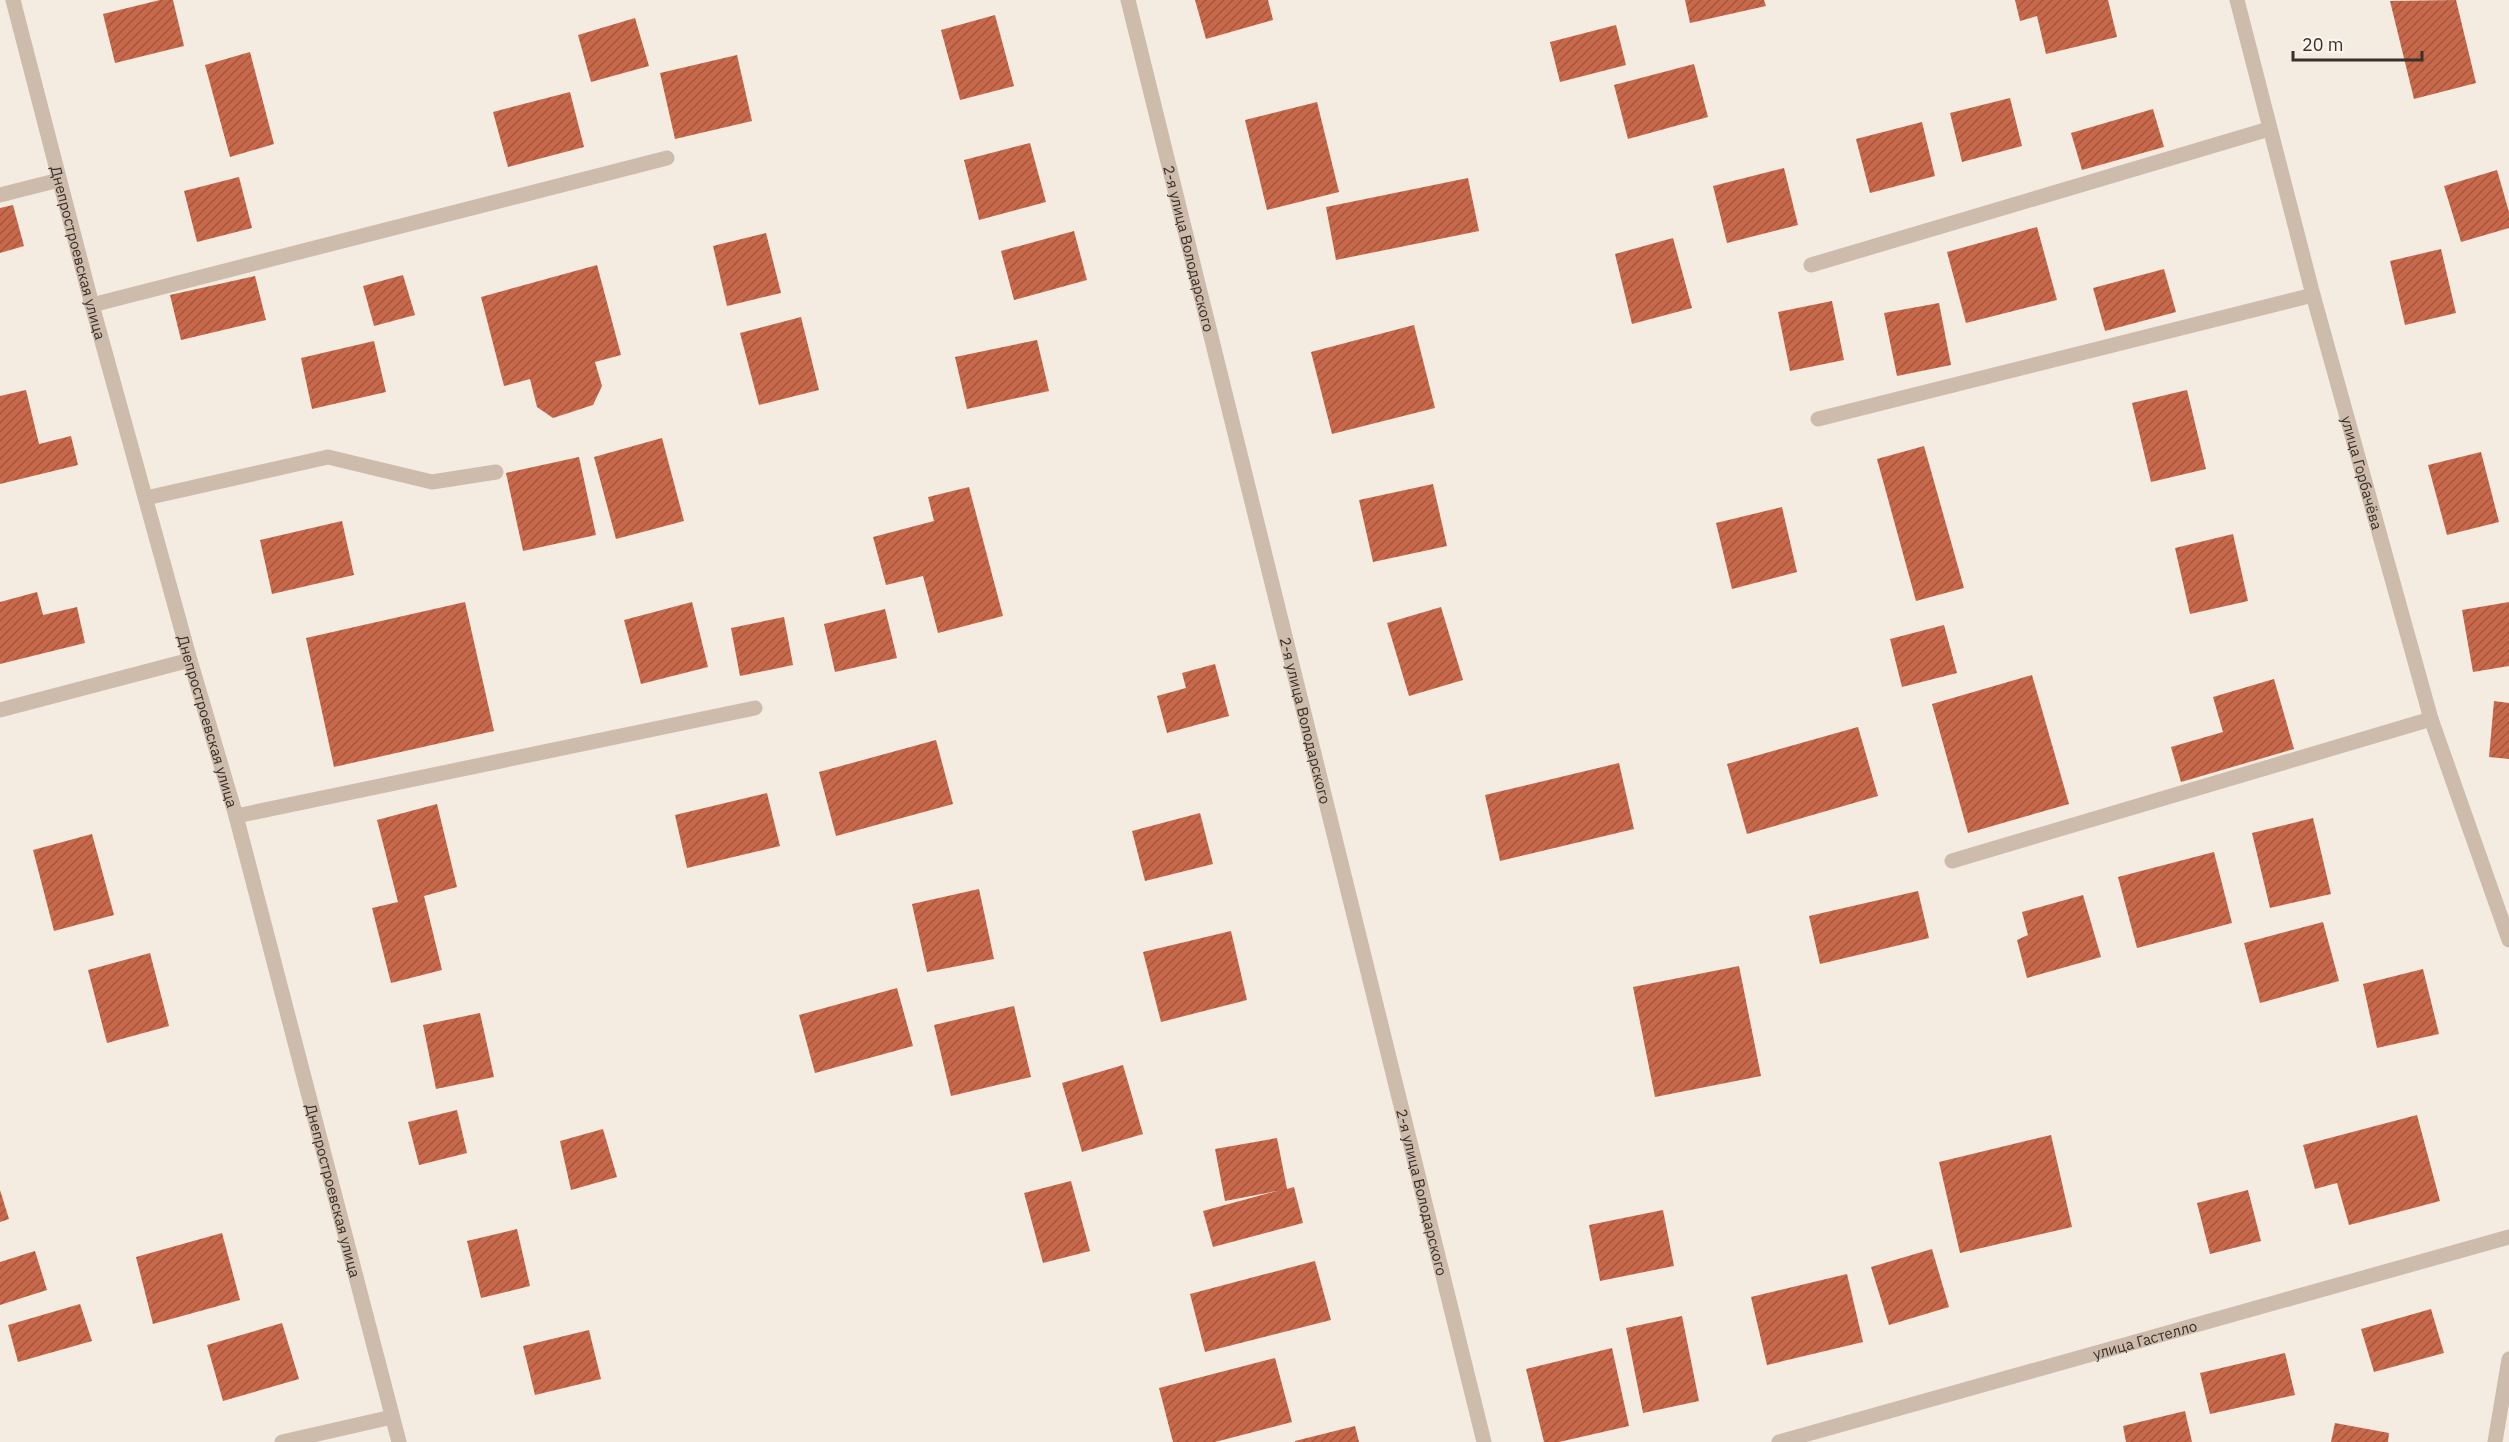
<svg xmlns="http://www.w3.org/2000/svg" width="2509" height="1442" font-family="'IBM Plex Sans',sans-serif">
  <defs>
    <pattern id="building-hatch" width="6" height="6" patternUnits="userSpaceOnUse" patternTransform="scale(1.5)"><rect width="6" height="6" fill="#c8694b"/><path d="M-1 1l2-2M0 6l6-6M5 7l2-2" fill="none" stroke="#a4573f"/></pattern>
  </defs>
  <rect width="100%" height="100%" fill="#f4ebe1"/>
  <g fill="url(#building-hatch)">
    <polygon points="160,0 173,0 184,46 115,63 103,14"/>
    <polygon points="1195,0 1268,0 1273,20 1206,39"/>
    <polygon points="1685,0 1764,0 1766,6 1690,23"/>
    <polygon points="2015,0 2108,0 2117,37 2046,54 2037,16 2020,21"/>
    <polygon points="2456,0 2476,83 2414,99 2390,1"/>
    <polygon points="995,15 1014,86 960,100 941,30"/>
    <polygon points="635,18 649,66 591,82 578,35"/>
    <polygon points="1616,25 1626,65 1560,82 1550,42"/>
    <polygon points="250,52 274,144 230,157 205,65"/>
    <polygon points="737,55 752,121 675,139 660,73"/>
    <polygon points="1694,64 1708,117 1628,139 1614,85"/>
    <polygon points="570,92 584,147 508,167 493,112"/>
    <polygon points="2010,98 2022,146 1962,162 1950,113"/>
    <polygon points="1317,102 1339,192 1267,210 1245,120"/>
    <polygon points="2153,109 2164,147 2082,170 2071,133"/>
    <polygon points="1922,122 1935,176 1870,193 1856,139"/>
    <polygon points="1030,143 1046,202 979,220 964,160"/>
    <polygon points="1784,168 1798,225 1727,243 1713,186"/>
    <polygon points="2497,170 2509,212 2509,228 2461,242 2444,186"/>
    <polygon points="239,177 252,228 197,242 184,191"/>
    <polygon points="1468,178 1479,231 1336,260 1326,207"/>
    <polygon points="13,205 24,246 0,253 0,208"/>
    <polygon points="2037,227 2057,300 1966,323 1947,252"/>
    <polygon points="1074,231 1087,280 1014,300 1001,251"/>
    <polygon points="766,233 781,293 727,306 713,246"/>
    <polygon points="1673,238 1692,308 1632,324 1615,254"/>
    <polygon points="2441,249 2456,313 2405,325 2390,261"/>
    <polygon points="597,265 621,355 595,362 602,386 593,405 553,418 537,407 530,379 504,386 481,297"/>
    <polygon points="2164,269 2176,312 2105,331 2093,288"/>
    <polygon points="403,275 415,315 374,326 363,286"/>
    <polygon points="255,276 266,320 181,340 170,295"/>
    <polygon points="1832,301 1844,360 1790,371 1778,312"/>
    <polygon points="1939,303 1951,365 1897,376 1884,313"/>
    <polygon points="801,317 819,390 759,405 740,333"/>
    <polygon points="1414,325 1435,408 1332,434 1311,352"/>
    <polygon points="1037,340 1049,391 967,409 955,357"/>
    <polygon points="374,341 386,392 312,409 301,358"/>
    <polygon points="26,390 39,444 71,436 78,465 0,484 0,396"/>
    <polygon points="2187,390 2206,469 2151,482 2132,403"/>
    <polygon points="662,438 684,521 616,539 594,457"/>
    <polygon points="1924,446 1964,588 1916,601 1877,459"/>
    <polygon points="2481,452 2499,522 2447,535 2428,465"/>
    <polygon points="579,457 596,535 523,551 506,473"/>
    <polygon points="1433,484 1447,546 1373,562 1359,500"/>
    <polygon points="969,487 1003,616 938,633 923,576 886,585 873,537 934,521 928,497"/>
    <polygon points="1782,507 1797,572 1732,589 1716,523"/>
    <polygon points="342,521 354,575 272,594 260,540"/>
    <polygon points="2233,534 2248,601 2190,614 2175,548"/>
    <polygon points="37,592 43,615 77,607 85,643 0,664 0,602"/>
    <polygon points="465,602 494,731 334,767 306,638"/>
    <polygon points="692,602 708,667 641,684 624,620"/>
    <polygon points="2509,602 2509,666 2473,672 2462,610"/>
    <polygon points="1441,607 1463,680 1409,696 1387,623"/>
    <polygon points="885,609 897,658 835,672 824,624"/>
    <polygon points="784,617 793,665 740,676 731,628"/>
    <polygon points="1944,625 1957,673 1902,687 1890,639"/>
    <polygon points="1215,664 1229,716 1167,733 1157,696 1186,688 1182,673"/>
    <polygon points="2032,675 2069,804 1968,833 1932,704"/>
    <polygon points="2274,679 2294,749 2181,782 2171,747 2223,732 2213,697"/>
    <polygon points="2494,701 2509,703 2509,759 2489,757"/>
    <polygon points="1858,727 1878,796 1747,834 1727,764"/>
    <polygon points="936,740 953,804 836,836 819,772"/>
    <polygon points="1619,763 1634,829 1500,861 1485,795"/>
    <polygon points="767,793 780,846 687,868 675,815"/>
    <polygon points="437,804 457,887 424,896 442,970 391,983 372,908 398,902 377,820"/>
    <polygon points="1200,813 1213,864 1145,881 1132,831"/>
    <polygon points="2313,818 2331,894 2270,908 2252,833"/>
    <polygon points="92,834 114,915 54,931 33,850"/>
    <polygon points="2214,852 2232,923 2137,948 2118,877"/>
    <polygon points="979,889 994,959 927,972 912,904"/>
    <polygon points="1918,891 1929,938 1820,964 1809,916"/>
    <polygon points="2083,895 2101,957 2027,978 2017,940 2028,935 2022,912"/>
    <polygon points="2323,922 2339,981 2260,1003 2244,943"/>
    <polygon points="1231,931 1247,1000 1161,1022 1143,952"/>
    <polygon points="150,953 169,1026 107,1043 88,970"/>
    <polygon points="1739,966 1761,1076 1655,1097 1633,987"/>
    <polygon points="2423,969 2439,1034 2377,1048 2363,984"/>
    <polygon points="897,988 913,1046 815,1073 799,1015"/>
    <polygon points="1014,1006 1031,1077 951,1096 934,1025"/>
    <polygon points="480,1013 494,1077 436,1089 423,1025"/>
    <polygon points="1123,1065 1143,1134 1082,1152 1062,1083"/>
    <polygon points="457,1110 467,1153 419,1165 408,1122"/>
    <polygon points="2417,1115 2440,1201 2349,1225 2337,1183 2315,1189 2303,1145"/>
    <polygon points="603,1129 617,1177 571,1190 560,1141"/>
    <polygon points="2051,1135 2072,1227 1960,1253 1939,1162"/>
    <polygon points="1277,1138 1287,1189 1294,1187 1303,1223 1213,1247 1203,1211 1277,1191 1225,1201 1215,1149"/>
    <polygon points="1071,1181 1090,1251 1043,1263 1024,1193"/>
    <polygon points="0,1190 9,1219 0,1222"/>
    <polygon points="2248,1190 2261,1241 2210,1254 2197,1203"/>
    <polygon points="1663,1210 1674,1266 1600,1281 1589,1225"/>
    <polygon points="517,1229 530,1286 481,1298 467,1241"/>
    <polygon points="222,1233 240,1300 153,1324 136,1257"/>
    <polygon points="1932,1249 1949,1307 1889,1325 1871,1267"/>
    <polygon points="35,1251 47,1290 0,1305 0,1262"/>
    <polygon points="1315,1261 1331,1320 1205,1352 1190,1294"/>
    <polygon points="1847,1274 1863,1342 1767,1365 1751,1297"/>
    <polygon points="80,1304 92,1341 18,1362 8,1325"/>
    <polygon points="2431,1309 2444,1353 2374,1372 2361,1329"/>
    <polygon points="1682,1316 1699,1401 1643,1413 1626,1328"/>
    <polygon points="282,1323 299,1379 223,1401 207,1345"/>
    <polygon points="589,1330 601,1379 535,1395 523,1346"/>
    <polygon points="1612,1348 1629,1426 1559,1442 1544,1442 1526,1369"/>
    <polygon points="2285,1353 2295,1395 2210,1414 2200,1373"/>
    <polygon points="1275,1358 1292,1422 1215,1442 1173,1442 1159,1388"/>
    <polygon points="2185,1411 2192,1442 2126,1442 2123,1426"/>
    <polygon points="2335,1423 2389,1433 2388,1442 2331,1442"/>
    <polygon points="1355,1426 1359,1442 1295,1442 1295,1441"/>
  </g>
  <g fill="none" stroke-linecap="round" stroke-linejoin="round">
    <g stroke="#cdbbac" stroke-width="15">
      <polyline points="0,195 59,180"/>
      <polyline points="1811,265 2269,129"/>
      <polyline points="92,305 667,158"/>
      <polyline points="1818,419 2313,295"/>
      <polyline points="146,498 328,457 432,482 496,472"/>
      <polyline points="0,710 190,660"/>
      <polyline points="236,816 755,708"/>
      <polyline points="1952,861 2431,719"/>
    </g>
    <g stroke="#cdbbac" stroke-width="15">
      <path id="s1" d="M13 0 92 305 190 660 236 816 399 1442"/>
      <path id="s2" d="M1128 0 1484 1442"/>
      <path id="s3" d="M2237 0 2313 295 2431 719 2509 940"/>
      <polyline points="282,1442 392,1417"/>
      <path id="s4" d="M1779 1442 2509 1237"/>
      <polyline points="2495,1442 2509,1359"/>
    </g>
  </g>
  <g text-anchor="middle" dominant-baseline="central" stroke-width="5" stroke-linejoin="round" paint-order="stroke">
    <g font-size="15" fill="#3b302b" stroke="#fbf5ee">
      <text stroke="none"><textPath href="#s2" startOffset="256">2-я улица Володарского</textPath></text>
      <text stroke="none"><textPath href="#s1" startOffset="261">Днепростроевская улица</textPath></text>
      <text stroke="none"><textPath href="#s3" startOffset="489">улица Горбачёва</textPath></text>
      <text stroke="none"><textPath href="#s1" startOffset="747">Днепростроевская улица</textPath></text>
      <text stroke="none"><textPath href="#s2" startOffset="742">2-я улица Володарского</textPath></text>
      <text stroke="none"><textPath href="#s1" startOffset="1233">Днепростроевская улица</textPath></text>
      <text stroke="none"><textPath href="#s2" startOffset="1228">2-я улица Володарского</textPath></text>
      <text stroke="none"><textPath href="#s4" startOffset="380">улица Гастелло</textPath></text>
    </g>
  </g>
  <path d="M2293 51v9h129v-9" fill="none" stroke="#3b302b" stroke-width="3"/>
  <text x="2302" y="51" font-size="18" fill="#3b302b" stroke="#fbf5ee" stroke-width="4.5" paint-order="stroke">20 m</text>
</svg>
